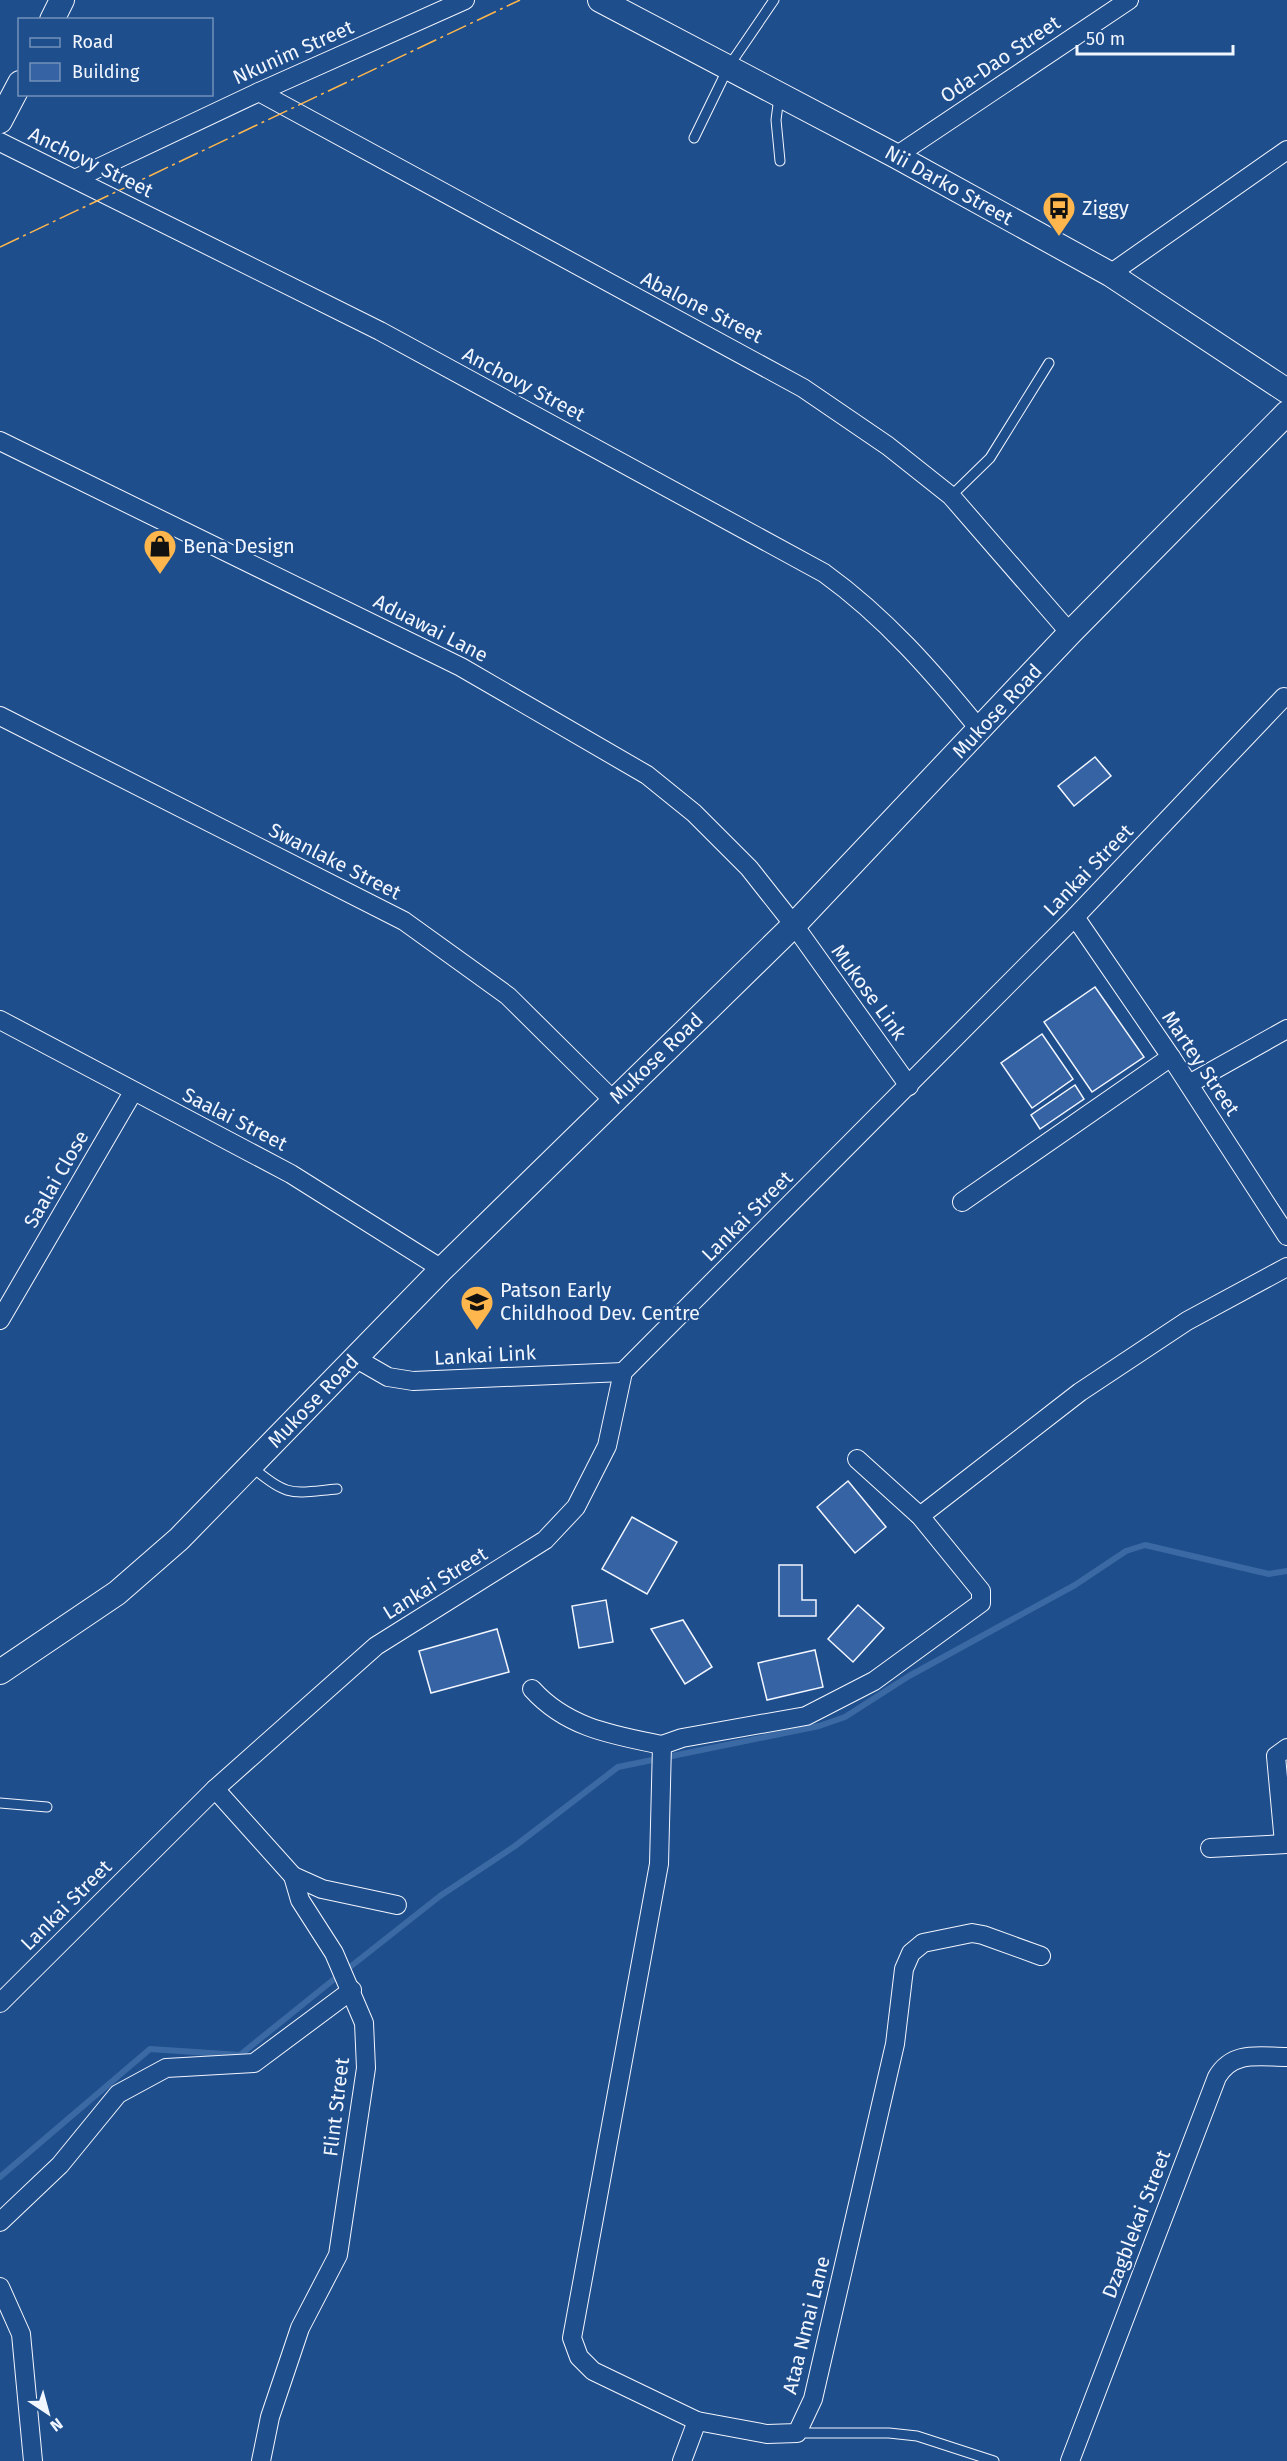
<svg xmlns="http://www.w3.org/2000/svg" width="1287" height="2461" font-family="'Fira Sans',sans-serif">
  <rect width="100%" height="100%" fill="#1f4e8c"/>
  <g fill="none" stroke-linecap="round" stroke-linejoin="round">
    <g stroke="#3b69a3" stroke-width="6">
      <polyline points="350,1967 440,1896 515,1846 618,1767 819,1726 845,1717 909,1676 1075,1585 1126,1551 1145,1545 1269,1574 1287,1571"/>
      <polyline points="0,2177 150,2049 240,2055 338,1976"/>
    </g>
  </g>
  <g fill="#3563a3" stroke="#f2f6ff" stroke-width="1.5">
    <polygon points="1095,757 1111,776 1074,806 1058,786"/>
    <polygon points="1095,987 1144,1057 1092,1092 1044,1022"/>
    <polygon points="1042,1034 1073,1079 1032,1108 1001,1063"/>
    <polygon points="1075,1085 1084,1099 1040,1129 1031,1115"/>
    <polygon points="848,1481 886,1527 855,1553 817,1507"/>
    <polygon points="632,1517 677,1542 647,1594 602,1569"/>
    <polygon points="779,1565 802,1565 802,1600 816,1600 816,1616 779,1616"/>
    <polygon points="606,1600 613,1642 579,1648 572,1606"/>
    <polygon points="858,1605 884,1628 853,1662 828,1639"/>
    <polygon points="683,1620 712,1667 685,1684 651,1629"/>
    <polygon points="497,1629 509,1672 431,1693 419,1651"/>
    <polygon points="815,1650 823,1687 767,1700 758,1663"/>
  </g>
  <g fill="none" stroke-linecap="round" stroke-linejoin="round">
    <defs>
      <g id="service">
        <polyline points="779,97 776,120 780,161"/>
        <polyline points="694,138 729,66 774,0"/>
        <polyline points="951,496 990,458 1049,363"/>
        <path d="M252 1467C288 1498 292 1493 337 1489"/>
        <polyline points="0,1803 47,1807"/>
        <polyline points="797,2433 889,2433 917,2436 994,2461"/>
      </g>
      <g id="minor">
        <polyline points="259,92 803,388 888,446 951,496 1070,633"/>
        <path d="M0 142 380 331 824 573C885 617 933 672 980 730"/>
        <polyline points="896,156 1129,0"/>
        <polyline points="75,179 259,92 465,0"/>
        <polyline points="1110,274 1287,150"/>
        <polyline points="0,441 461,667 647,775 694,813 749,868 794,925 909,1086"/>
        <polyline points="0,716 404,921 508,996 613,1100"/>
        <polyline points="1075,917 1171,1057 1287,1236"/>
        <polyline points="0,1020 291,1174 442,1269"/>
        <polyline points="1189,1084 1287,1029"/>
        <polyline points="962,1202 1171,1057"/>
        <polyline points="0,1320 133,1092"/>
        <polyline points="355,1358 388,1377 413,1381 623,1372"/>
        <polyline points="857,1459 920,1516 981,1591 981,1603 874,1681 806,1716 682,1738 662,1745 659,1864 572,2338 579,2357 593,2371 697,2421 767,2434 797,2433 813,2399 895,2044 904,1969 911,1953 923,1943 972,1933 983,1935 1041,1956"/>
        <polyline points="920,1516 1080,1392 1187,1321 1287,1267"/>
        <path d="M532 1689C567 1728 613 1735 662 1745"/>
        <polyline points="215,1789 293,1876 300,1900 334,1953 364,2023 366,2068 338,2255 300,2328 270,2417 261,2461"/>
        <polyline points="1284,1843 1276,1756 1287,1748"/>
        <polyline points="1210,1848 1287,1844"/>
        <polyline points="293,1876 322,1889 397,1905"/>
        <polyline points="0,2003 215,1789 376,1646 545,1540 576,1507 607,1446 623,1372 1075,917 1284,697"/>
        <polyline points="0,2222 60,2165 118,2094 166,2068 254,2063 352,1990"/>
        <polyline points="0,2287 21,2334 33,2461"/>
        <polyline points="682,2461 697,2421"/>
        <path d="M1070 2461 1217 2077C1233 2050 1259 2057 1287 2057"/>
      </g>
      <g id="tertiary">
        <polyline points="600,0 896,156 1110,274 1287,391"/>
        <polyline points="52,20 62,0"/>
        <polyline points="0,121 20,83"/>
        <polyline points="0,1672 117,1593 179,1539 442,1269 794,925 1070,633 1287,413"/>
      </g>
    </defs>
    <use href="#service" stroke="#f2f6ff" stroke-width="11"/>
    <use href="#minor" stroke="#f2f6ff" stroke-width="20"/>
    <use href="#tertiary" stroke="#f2f6ff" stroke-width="26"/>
    <use href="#service" stroke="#1f4e8c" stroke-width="9"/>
    <use href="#minor" stroke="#1f4e8c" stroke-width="18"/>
    <use href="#tertiary" stroke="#1f4e8c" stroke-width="24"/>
    <polyline stroke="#ffb74d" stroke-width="1.5" stroke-dasharray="21 4.5 3 4.5" stroke-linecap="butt" points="0,247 520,0"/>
  </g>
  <defs>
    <symbol id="bus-pin" viewBox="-11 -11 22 30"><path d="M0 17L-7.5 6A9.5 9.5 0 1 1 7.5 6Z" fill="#ffb74d" stroke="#1f4e8c"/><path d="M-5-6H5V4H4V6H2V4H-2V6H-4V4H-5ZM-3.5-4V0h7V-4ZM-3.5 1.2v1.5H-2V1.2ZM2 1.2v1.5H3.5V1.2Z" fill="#111"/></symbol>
    <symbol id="shop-pin" viewBox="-11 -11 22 30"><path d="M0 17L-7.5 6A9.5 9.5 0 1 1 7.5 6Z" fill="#ffb74d" stroke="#1f4e8c"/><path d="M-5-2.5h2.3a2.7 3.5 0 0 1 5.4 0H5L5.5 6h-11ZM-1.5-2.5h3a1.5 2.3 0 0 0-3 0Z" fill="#111"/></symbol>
    <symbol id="school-pin" viewBox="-11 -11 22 30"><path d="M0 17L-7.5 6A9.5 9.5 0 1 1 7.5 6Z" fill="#ffb74d" stroke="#1f4e8c"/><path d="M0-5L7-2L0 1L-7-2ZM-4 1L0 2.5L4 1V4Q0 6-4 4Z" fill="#111"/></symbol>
  </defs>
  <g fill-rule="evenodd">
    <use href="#bus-pin" x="1040" y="189" width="38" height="52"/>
    <use href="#shop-pin" x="141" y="527" width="38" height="52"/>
    <use href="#school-pin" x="458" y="1283" width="38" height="52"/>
  </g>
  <g text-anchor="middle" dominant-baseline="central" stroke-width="4.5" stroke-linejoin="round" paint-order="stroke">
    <g font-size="20" fill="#f2f6ff" stroke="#1f4e8c">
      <text transform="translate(293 52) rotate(-24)">Nkunim Street</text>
      <text transform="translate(1000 59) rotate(-34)">Oda-Dao Street</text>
      <text transform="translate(91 162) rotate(26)">Anchovy Street</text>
      <text transform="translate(949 185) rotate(29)">Nii Darko Street</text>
      <text transform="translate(702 307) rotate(27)">Abalone Street</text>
      <text transform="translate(524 384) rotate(28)">Anchovy Street</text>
      <text transform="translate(431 628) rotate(27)">Aduawai Lane</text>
      <text transform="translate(997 711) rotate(-47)">Mukose Road</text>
      <text transform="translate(335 861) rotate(27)">Swanlake Street</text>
      <text transform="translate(1088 870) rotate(-46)">Lankai Street</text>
      <text transform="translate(869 992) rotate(54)">Mukose Link</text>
      <text transform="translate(656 1058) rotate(-44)">Mukose Road</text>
      <text transform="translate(1201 1063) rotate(56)">Martey Street</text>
      <text transform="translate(235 1119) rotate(27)">Saalai Street</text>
      <text transform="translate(56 1179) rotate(-60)">Saalai Close</text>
      <text transform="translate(747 1216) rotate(-45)">Lankai Street</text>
      <text transform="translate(485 1355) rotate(-3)">Lankai Link</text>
      <text transform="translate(313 1401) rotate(-46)">Mukose Road</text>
      <text transform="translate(435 1583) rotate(-32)">Lankai Street</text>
      <text transform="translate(66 1905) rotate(-45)">Lankai Street</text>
      <text transform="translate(336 2107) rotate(-83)">Flint Street</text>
      <text transform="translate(1136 2224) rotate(-69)">Dzagblekai Street</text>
      <text transform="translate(806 2325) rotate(-76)">Ataa Nmai Lane</text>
    </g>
    <g font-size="20" fill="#f2f6ff" stroke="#1f4e8c" text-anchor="start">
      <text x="1082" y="208">Ziggy</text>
      <text x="183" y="546">Bena Design</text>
      <text x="500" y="1290">Patson Early<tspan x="500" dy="23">Childhood Dev. Centre</tspan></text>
    </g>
  </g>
  <rect x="18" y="18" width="195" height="78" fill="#1f4e8c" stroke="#7391ba" stroke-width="1.5"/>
  <rect x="30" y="38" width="30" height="9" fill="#1f4e8c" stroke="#7391ba" stroke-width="1.5"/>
  <text x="72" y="48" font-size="18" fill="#f2f6ff">Road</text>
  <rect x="30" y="63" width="30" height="18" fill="#3563a3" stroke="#7391ba" stroke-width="1.5"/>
  <text x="72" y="78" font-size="18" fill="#f2f6ff">Building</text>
  <g transform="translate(48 2413) rotate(144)" stroke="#1f4e8c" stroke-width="4.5" paint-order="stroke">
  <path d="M0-4.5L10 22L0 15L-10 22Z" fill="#f2f6ff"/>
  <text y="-9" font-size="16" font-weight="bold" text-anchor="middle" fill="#f2f6ff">N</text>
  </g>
  <path d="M1077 45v9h156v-9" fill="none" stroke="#f2f6ff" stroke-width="3"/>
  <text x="1086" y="45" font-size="18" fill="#f2f6ff" stroke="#1f4e8c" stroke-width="4.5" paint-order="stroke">50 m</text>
</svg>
